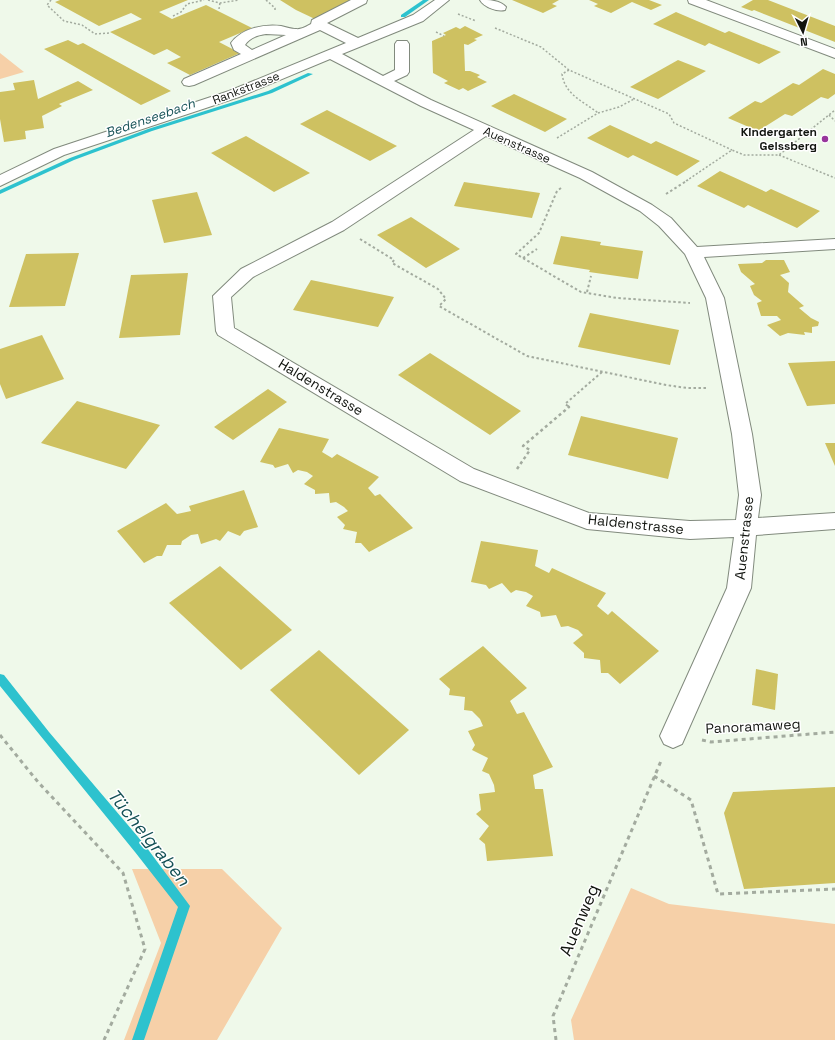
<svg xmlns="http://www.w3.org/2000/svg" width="835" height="1040" font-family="'Space Grotesk',sans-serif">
  <rect width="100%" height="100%" fill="#eff9ea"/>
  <g fill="#f6d0a8">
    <polygon points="0,53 24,72 0,79"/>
    <polygon points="132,869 222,869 282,928 217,1040 124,1040 161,943"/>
    <polygon points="631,888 669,904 835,924 835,1040 574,1040 571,1020"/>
  </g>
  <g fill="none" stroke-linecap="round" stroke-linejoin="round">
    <g fill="#2dc2ce" fill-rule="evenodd">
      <polygon points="423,0 429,0 405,17 401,17 401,15"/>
      <polygon points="308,73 313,74 272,93 152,131 74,160 0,194 0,190 70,158 148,129 268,91"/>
      <polygon points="0,674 4,675 49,732 144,844 190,906 144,1040 132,1040 178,907 135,852 0,686"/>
    </g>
  </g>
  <g fill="#cec161">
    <polygon points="60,0 188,0 159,12 172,19 206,5 252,28 219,42 240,53 190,75 167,63 181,57 167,49 154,55 110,32 142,19 131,13 99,26 55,2"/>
    <polygon points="280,0 352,0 315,19 296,10"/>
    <polygon points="512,0 559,0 552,4 557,6 543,13"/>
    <polygon points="589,0 649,0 662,5 651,10 632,2 611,13 594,6 598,4"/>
    <polygon points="753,0 768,0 835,26 835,42 754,10 752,11 741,7"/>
    <polygon points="676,12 725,33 729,31 781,52 759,64 709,43 705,46 653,24"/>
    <polygon points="465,26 483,35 474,39 477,40 468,45 464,44 465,71 470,71 480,75 477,77 487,82 468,91 463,88 459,90 444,83 448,81 433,73 432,41 446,35 443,33 456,27 460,29"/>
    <polygon points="68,40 78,45 83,43 171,91 141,105 44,49"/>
    <polygon points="678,60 706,71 658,99 630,87"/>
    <polygon points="823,69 835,74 835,94 828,99 821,97 792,116 785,114 758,131 728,118 755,101 761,103 793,83 799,85"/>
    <polygon points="34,80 38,99 78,81 93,90 59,104 62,106 42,116 44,128 25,131 26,139 4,142 0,119 0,92 15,90 13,83"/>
    <polygon points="514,94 567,119 545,132 491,106"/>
    <polygon points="327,110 397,146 370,161 300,124"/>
    <polygon points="610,125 651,144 656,141 700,161 677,176 633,155 628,158 587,138"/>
    <polygon points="246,136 310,173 274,192 211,153"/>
    <polygon points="720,171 766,192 771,189 820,211 797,228 748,205 744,208 697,186"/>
    <polygon points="464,182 540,193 532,218 454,206"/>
    <polygon points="197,192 212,235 164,243 152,200"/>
    <polygon points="411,217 460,249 426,268 377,235"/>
    <polygon points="561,236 601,242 600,245 643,251 638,279 589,272 590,270 553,264"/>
    <polygon points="79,253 65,306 9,307 26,254"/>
    <polygon points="766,260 784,260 790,272 780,275 789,283 788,292 804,306 799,308 811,318 819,322 818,326 812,327 812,333 804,332 805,335 788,333 780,336 767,325 781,320 777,316 761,316 757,303 762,301 754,295 750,286 755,284 741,272 738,264 762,263"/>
    <polygon points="188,273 180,335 119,338 131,275"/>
    <polygon points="311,280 394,297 378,327 293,310"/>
    <polygon points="590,313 679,330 670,365 578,347"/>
    <polygon points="42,335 64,379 6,399 0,384 0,349"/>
    <polygon points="430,353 521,411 490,435 398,375"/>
    <polygon points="835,361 835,404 807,406 788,363"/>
    <polygon points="268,389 287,402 233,440 214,427"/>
    <polygon points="77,401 160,425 126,469 41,443"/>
    <polygon points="581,416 678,438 668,479 568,455"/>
    <polygon points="279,428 329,439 322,452 332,458 337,454 379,477 368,488 375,496 380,494 413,528 369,552 361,543 355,543 357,532 343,529 345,525 337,517 348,511 344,507 336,502 330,503 329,493 315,494 315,490 304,484 313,476 307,472 298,470 293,473 288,464 275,468 273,465 260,462"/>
    <polygon points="825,443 835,443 835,466"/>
    <polygon points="244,490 258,527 244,531 240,536 228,531 220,541 216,539 201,544 198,534 191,535 182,541 181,545 167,545 162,556 157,556 144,563 117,531 166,503 177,514 191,511 189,506"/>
    <polygon points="481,541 538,550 535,566 549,573 552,568 606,593 597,606 608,615 612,611 659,651 620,684 608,673 601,673 600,660 584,658 584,653 573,643 583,635 578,630 568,626 561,627 556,615 541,617 540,612 526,606 533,596 526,592 516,590 511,593 502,583 489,589 486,585 471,582"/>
    <polygon points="220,566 292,630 241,670 169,603"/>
    <polygon points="483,646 527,688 510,701 517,714 524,712 553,767 533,775 535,789 543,789 553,856 487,861 485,844 479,839 489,826 476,814 481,810 479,794 495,792 494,785 489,774 482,771 488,758 472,750 475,745 468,731 483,726 480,719 472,711 464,710 465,697 449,695 450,689 439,679"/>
    <polygon points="319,650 409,730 359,775 270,690"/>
    <polygon points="756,669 778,674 775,710 752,705"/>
    <polygon points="835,787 835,883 744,889 724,813 733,792"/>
  </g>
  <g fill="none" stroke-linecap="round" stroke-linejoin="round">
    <defs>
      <g id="minor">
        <path d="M351 0H367L366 3 327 23 358 38 413 15 435 0H449L423 21 342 54 383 76 395 70V44L397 41H407L409 44V72L407 75 394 81 431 100 592 172 652 205 671 218 697 247 835 239V249L704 257 724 298 752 434 761 495 758 518 835 513V529L756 535 751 588 682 744 673 748 664 744 660 736 727 588 734 537 690 539 587 529 460 481 218 335 216 331 213 296 241 269 332 222 474 130 421 106 330 59 239 97 64 155 0 186V175L54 149 229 91 346 43 320 30 194 85 189 86 184 85 182 82 184 79 241 54 234 50 231 43C242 28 264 24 281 26 286 27 291 29 296 29 301 30 307 26 311 24L312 20ZM266 34 286 35 252 50 245 45C249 38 258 35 266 34ZM486 136 580 178 640 211 659 226 685 254 706 298 732 434 739 495 736 520 690 521 589 513 474 469 234 328 231 297 253 277 344 230Z"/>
        <path d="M480 0C489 0 500 0 506 7L505 10C497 12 484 7 480 0Z"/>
        <polygon points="688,0 706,0 835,49 835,58 689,3"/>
      </g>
    </defs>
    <use href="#minor" stroke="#818a7d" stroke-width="2"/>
    <g stroke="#a3ab9f" stroke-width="1.5" stroke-dasharray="2 2" stroke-linecap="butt">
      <polyline points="51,0 47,5 64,21 82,25 95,34 109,33"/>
      <polyline points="208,0 220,3 239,0"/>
      <polyline points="266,0 275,8 275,10"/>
      <polyline points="219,9 220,3"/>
      <polyline points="458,14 476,21"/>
      <polyline points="173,16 181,12 187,4 204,0"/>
      <polyline points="495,28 541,47 569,70 669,114 674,123 732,150"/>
      <polyline points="436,32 444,36"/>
      <path d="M569 70 562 74C565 95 583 101 598 113"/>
      <polyline points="829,115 835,121"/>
      <polyline points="557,138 598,113 619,107 634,99"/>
      <polyline points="779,155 835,178"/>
      <polyline points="686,181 732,150 744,155 779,155 835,110"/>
    </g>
    <g stroke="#a3ab9f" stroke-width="2" stroke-dasharray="2.5 2.5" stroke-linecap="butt">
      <polyline points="561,188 557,191 539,233 516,254 581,292 617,298 690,303"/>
      <polyline points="666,194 688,180"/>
      <polyline points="360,239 394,260 392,263 438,289 446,299 439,306 527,356 666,385 687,388 707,388"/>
      <polyline points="523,258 537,249"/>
      <polyline points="587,292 591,276"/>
      <polyline points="568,406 565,404 602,372"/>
    </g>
    <polyline stroke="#a3ab9f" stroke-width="2.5" stroke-dasharray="3 3" stroke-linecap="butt" points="517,469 530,450 523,446 569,407 566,405"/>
    <g stroke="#a3ab9f" stroke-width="3" stroke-dasharray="4 4" stroke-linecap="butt">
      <polyline points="0,735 38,782 123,873 145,949 104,1040"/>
      <polyline points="702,740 711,742 835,732"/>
      <polyline points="654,776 691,800 718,894 835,889"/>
      <polyline points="556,1040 553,1016 661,761"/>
    </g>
    <use href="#minor" fill="#fff" fill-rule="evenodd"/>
  </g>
  <circle fill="#98359c" stroke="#fff" stroke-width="1.5" cx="825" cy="139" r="4"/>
  <g text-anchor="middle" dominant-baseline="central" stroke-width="3" stroke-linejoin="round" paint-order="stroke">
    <g font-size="12" fill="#11140f" stroke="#fff">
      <text transform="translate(246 88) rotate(-21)">Rankstrasse</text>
      <text transform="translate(517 145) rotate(24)">Auenstrasse</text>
    </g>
    <g font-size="12" font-weight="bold" fill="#11140f" stroke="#fff" text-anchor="end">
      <text x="817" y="132">Kindergarten<tspan x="817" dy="14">Geissberg</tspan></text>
    </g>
    <g font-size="13" font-style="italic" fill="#155156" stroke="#fff">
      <text transform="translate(150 118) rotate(-19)">Bedenseebach</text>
    </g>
    <g font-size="14" fill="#11140f" stroke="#fff">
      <text transform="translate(321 387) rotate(31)">Haldenstrasse</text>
      <text transform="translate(636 524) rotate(6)">Haldenstrasse</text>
      <text transform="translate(744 538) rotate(-84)">Auenstrasse</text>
      <text transform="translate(753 726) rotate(-3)">Panoramaweg</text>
    </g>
    <g font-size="17" fill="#11140f" stroke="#fff">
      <text transform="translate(579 920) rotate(-67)">Auenweg</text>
    </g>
    <g font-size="18" font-style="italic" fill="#155156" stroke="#fff">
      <text transform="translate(149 837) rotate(51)">Tüchelgraben</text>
    </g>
  </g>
  <g transform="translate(803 32) rotate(175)" stroke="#ffffff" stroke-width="3" paint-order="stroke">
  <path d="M0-3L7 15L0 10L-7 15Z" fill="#11140f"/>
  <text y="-6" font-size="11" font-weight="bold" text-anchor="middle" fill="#11140f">N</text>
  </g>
</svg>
